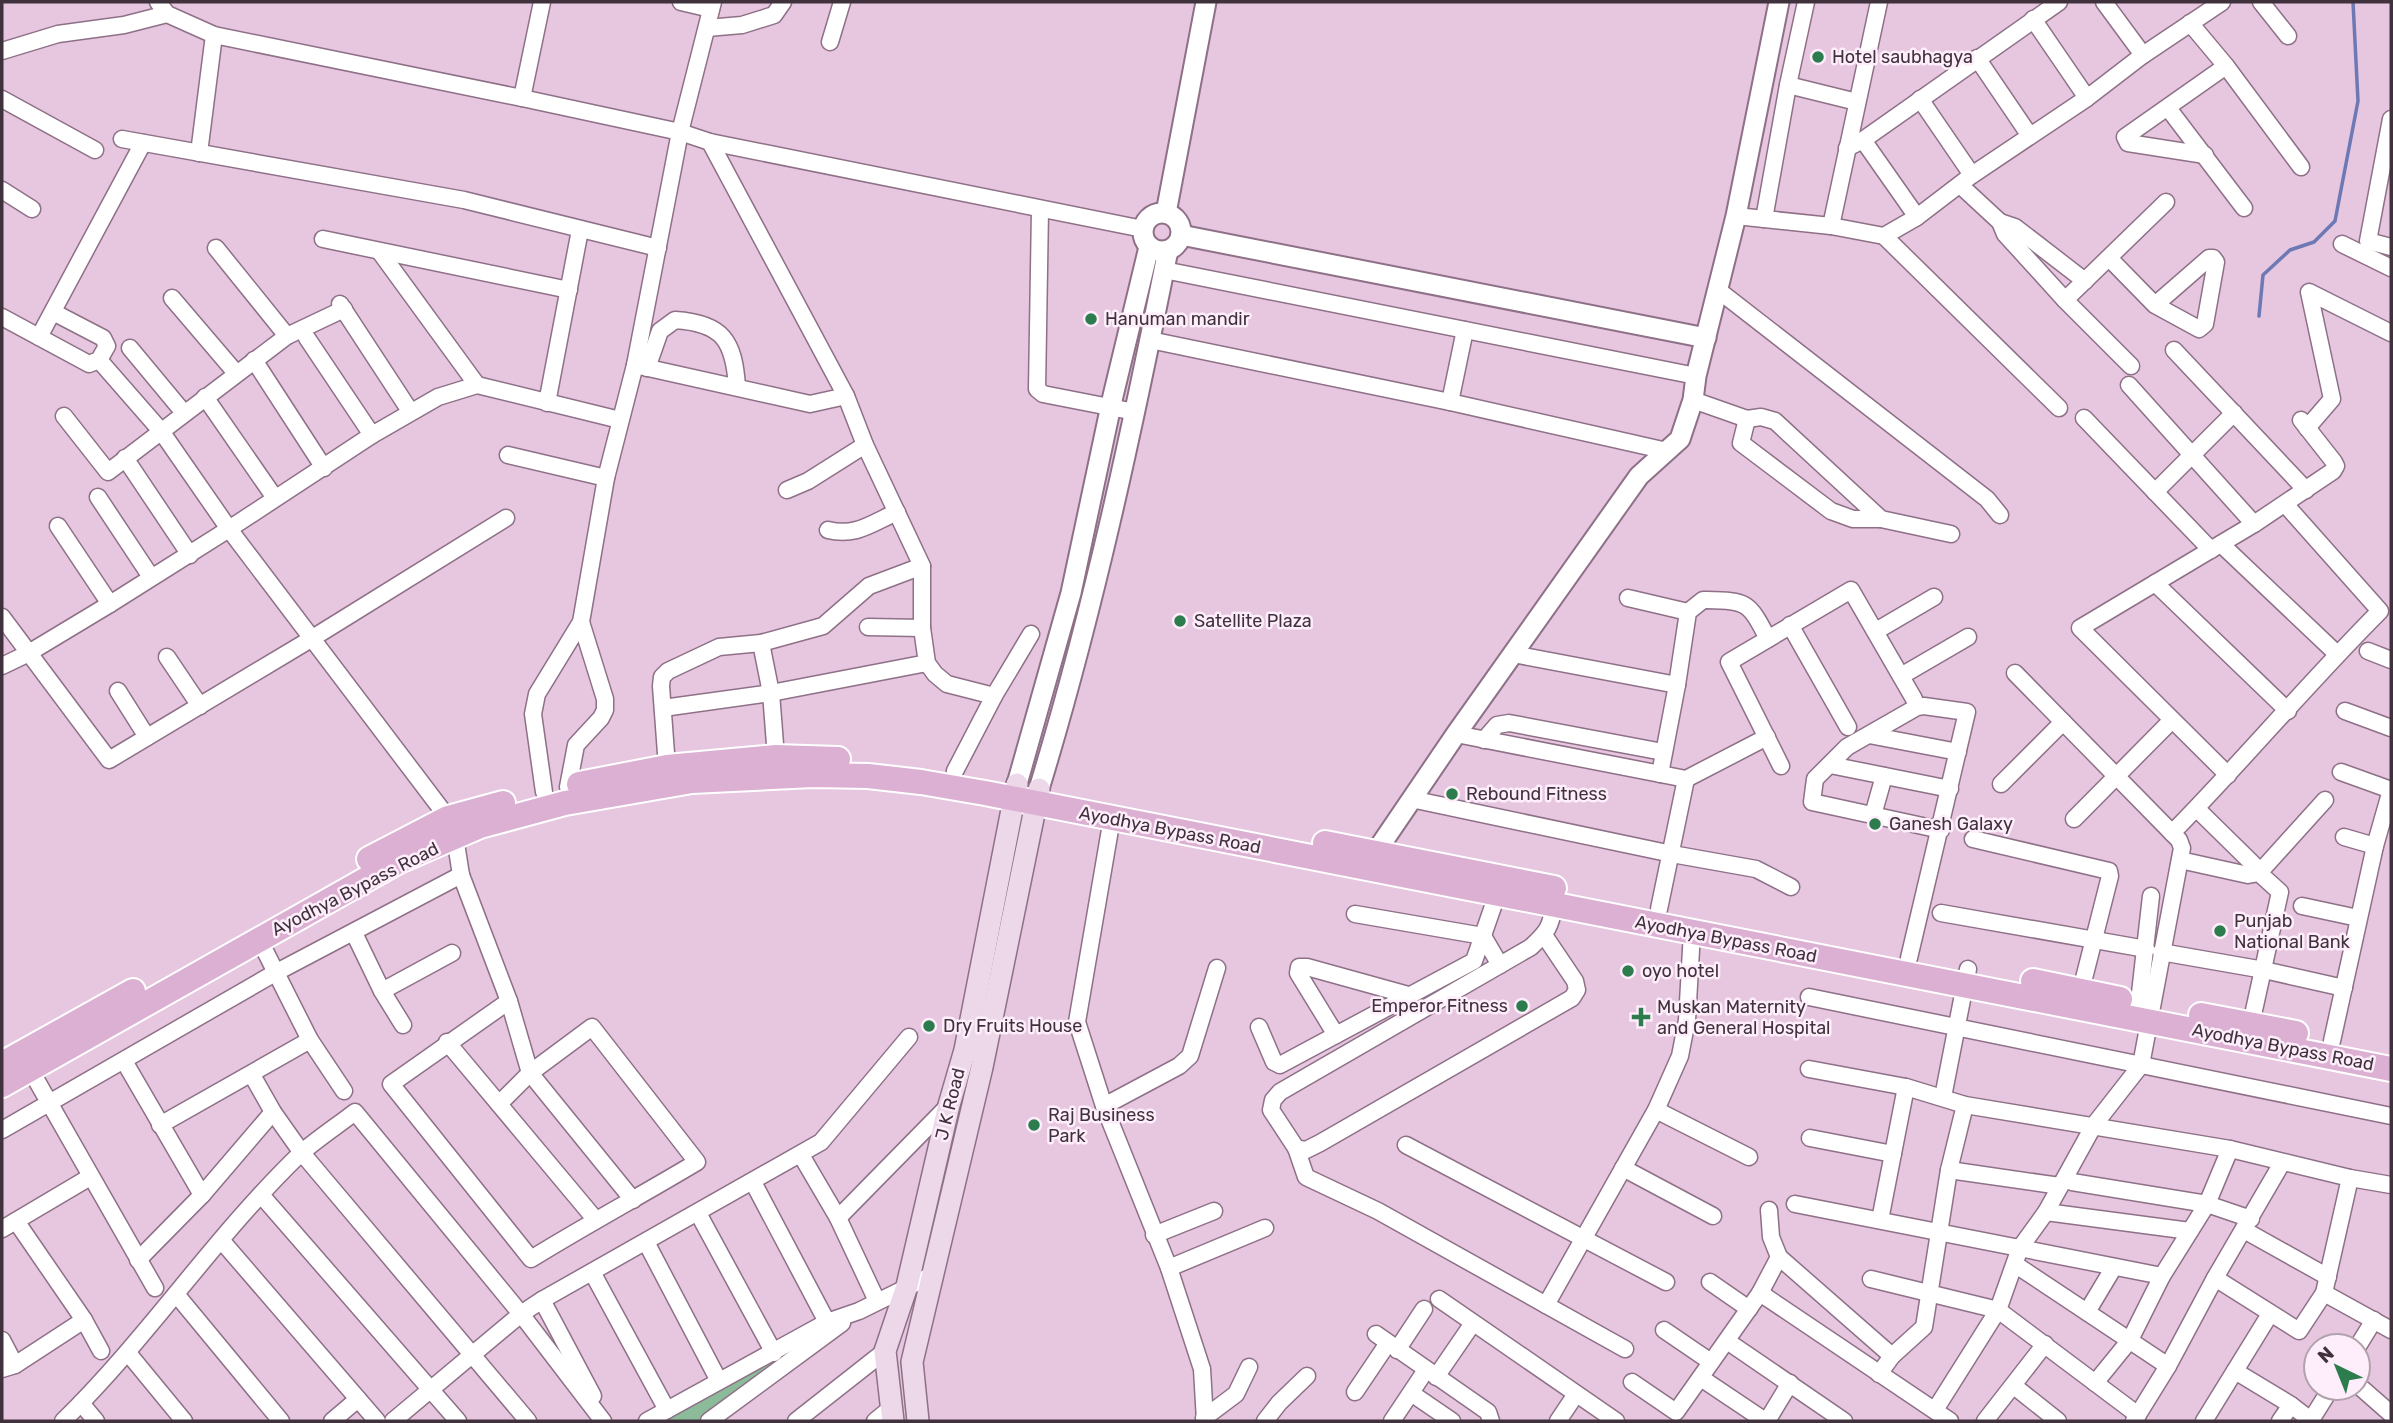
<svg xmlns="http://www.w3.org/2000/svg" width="2393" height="1423" font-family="Rubik,sans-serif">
  <rect width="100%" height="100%" fill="#e7c6e0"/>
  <polygon fill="#8cbb9a" points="822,1333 700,1421 664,1421"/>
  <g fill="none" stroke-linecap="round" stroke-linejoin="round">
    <polyline stroke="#6d79b5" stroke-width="3.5" points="2259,316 2263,275 2290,250 2314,242 2335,221 2358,101 2353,2"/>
    <defs>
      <g id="minor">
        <polyline points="158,2 167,14 214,35 522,98 680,132 710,142 1143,229"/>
        <polyline points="681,2 711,9"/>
        <polyline points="2104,2 2143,55"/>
        <polyline points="2261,2 2288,36"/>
        <polyline points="2033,19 2087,98"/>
        <polyline points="2190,23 2226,66 2301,167"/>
        <polyline points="707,28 742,25 774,15 783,2"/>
        <polyline points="830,42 842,2"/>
        <polyline points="2,51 58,34 124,25 167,14"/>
        <polyline points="1977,58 2030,136"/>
        <polyline points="1788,85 1857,102"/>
        <polyline points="522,98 542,2"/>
        <polyline points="2,99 95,150"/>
        <polyline points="1920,99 1972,175"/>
        <polyline points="2168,108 2244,208"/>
        <polyline points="2391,119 2368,241 2391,247"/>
        <polyline points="122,139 464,200 658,248"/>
        <polyline points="1863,140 1917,217"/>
        <polyline points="710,142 846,396 865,445 922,566 922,628 927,663 935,674 947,684 994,696"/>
        <polyline points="1847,148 1863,140 2059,2"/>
        <polyline points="199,153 214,35"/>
        <polyline points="2205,155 2128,143 2125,137 2226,66"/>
        <polyline points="1960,185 2000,222 2005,234 2065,300 2131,366"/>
        <polyline points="2,190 32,209"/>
        <polyline points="1040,210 1037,389 1043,394 1135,412"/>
        <polyline points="1736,216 1831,226 1884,236 1917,217 1972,175 2087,98 2143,55 2222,2"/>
        <polyline points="1764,219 1788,85 1806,2"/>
        <polyline points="2000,222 2015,227 2085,281"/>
        <polyline points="1831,226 1879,2"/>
        <polyline points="1884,236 2059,408"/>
        <polyline points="323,239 569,290"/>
        <polyline points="2342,244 2391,268"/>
        <polyline points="216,248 287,336"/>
        <polyline points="380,252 477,385"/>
        <polyline points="2109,258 2155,305 2199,329 2205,324 2216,262 2213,258 2209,258 2155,305"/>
        <polyline points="1164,270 1696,376"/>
        <polyline points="1718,290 1987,499 2000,515"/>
        <polyline points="172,298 236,373"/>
        <polyline points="2065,300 2166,202"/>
        <polyline points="340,304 410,411"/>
        <polyline points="2,317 89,364 99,360 107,346 103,338 53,312"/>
        <polyline points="39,337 143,143"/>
        <polyline points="307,338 372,435"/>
        <polyline points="1150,340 1450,402 1667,451"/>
        <polyline points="130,348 184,413"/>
        <polyline points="2174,350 2306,490"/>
        <polyline points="99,360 161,431 229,529 448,818 455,837 461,875 509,1001 530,1073 633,1200"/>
        <polyline points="254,360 324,468"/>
        <polyline points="635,365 810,404 846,396"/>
        <path d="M647 368 660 331 675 320C723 323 734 341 737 387"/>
        <polyline points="2129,385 2254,524"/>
        <polyline points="205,397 275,498"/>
        <polyline points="1693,400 1747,419 1761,417 1775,421 1881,519 1951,534"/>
        <polyline points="1450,402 1465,330"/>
        <polyline points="547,403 580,230"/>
        <polyline points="64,416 108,472 287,336 344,309"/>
        <polyline points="2084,418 2211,550"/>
        <polyline points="1747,419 1741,443 1831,511 1853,519 1881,519"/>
        <polyline points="2307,428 2332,399 2309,292 2391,333"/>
        <polyline points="508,455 606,478"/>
        <polyline points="125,458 190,555"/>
        <polyline points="787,490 808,481 865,445"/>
        <polyline points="2155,492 2234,413"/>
        <polyline points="98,497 151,577"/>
        <polyline points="58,526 110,604"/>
        <path d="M828 530C856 537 872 523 897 512"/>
        <polyline points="2221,544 2337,654"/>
        <polyline points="2155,583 2288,711"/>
        <polyline points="1628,598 1688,612"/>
        <polyline points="2,617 109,760 311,639 506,518"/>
        <polyline points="1790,625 1848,727"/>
        <polyline points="868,627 922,628"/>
        <polyline points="1876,631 1934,597"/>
        <polyline points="761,643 771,693 776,757"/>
        <polyline points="2368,651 2391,660"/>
        <polyline points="1513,654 1677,685"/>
        <polyline points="167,657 200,706"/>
        <polyline points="2,666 27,654 110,604 229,529 372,435 438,397 477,385 620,420"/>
        <polyline points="1901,676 1968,637"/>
        <polyline points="118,691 147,737"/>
        <polyline points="663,708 771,693 927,663"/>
        <polyline points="2345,711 2391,728"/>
        <polyline points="1456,734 1686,779 1767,737"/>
        <polyline points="1869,735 1958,752"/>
        <polyline points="1484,740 1497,725 1509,723 1663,752"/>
        <polyline points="1830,765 1950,789"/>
        <polyline points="1781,766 1729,662 1851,590 1914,699"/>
        <polyline points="667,767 661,686 662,677 668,671 719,647 761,643 823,626 869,586 922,566"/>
        <polyline points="955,771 994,696 1031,634"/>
        <polyline points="2341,772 2391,790"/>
        <path d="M1660 774 1677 685 1688 612 1703 600C1747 601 1748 600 1768 639"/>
        <polyline points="2228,775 2080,628 2254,524 2333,471 2336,466 2334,462 2301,420"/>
        <polyline points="2001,784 2063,722"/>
        <polyline points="568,787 576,745 601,718 605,710 605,699 581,622"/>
        <polyline points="544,792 533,714 537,694 581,622 606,478 635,365 680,132 713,2"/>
        <polyline points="1411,799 1672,854 1756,869 1791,887"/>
        <polyline points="2197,809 2254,865 2259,873 2325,800"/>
        <polyline points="1873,815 1884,776"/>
        <polyline points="1112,818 1077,1022 1104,1106 1169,1268 1202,1369 1205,1421"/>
        <polyline points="2074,819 2172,720"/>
        <path d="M2172 833C2243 761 2308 683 2380 611L2285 504"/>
        <polyline points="2344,837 2375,846"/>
        <polyline points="1973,839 2109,871 2110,876 2081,990"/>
        <polyline points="2180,860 2248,875 2259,873 2280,892 2251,1024"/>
        <polyline points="2302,906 2358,918"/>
        <polyline points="1659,909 1686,779"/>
        <polyline points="1941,913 2146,949"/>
        <polyline points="1355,914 1483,936 1500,965"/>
        <polyline points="354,933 382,991 403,1025"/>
        <path d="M1544 935 1575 981 1577 990 1572 998 1320 1143 1306 1150 1296 1148 1271 1110 1273 1100 1280 1092 1531 947C1547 932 1551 927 1554 905"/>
        <polyline points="259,939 310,1040 344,1091"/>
        <polyline points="2161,952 2264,970 2344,988"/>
        <polyline points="1909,958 1967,712 1924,706 1917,707 1847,747 1815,779 1812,802 1941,830"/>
        <polyline points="382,991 452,953"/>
        <polyline points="1809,997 2391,1116"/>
        <polyline points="2139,1002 2151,896"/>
        <polyline points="1259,1027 1274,1062 1280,1065 1474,961 1497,895"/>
        <polyline points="1336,1035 1298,973 1299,967 1307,967 1408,995"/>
        <polyline points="2332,1041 2375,846 2391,790"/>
        <polyline points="447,1042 595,1219"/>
        <polyline points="124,1061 202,1195"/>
        <polyline points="26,1062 155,1288"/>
        <polyline points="1809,1069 1906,1087 1965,1105 2230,1149 2350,1178 2391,1185"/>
        <polyline points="252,1075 273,1112 302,1153 528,1421"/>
        <polyline points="1943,1097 1968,969"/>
        <path d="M499 1104 530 1073 592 1027 697 1162C642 1195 586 1225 531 1259L391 1084 509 1001"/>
        <polyline points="1104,1106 1179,1066 1190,1056 1217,968"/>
        <polyline points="1656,1110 1749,1157"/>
        <polyline points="160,1125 310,1040"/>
        <polyline points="2,1130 275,973 461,875"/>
        <polyline points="1810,1138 1893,1154"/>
        <polyline points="1406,1145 1666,1282"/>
        <polyline points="1296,1148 1306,1177 1378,1211 1625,1349"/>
        <polyline points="801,1155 838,1218 877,1301"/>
        <polyline points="1623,1168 1713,1216"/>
        <polyline points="1949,1170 2060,1186"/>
        <polyline points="753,1182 827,1322"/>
        <polyline points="2072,1182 2207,1204 2251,1219"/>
        <polyline points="262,1196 458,1421"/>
        <polyline points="1795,1204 2162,1276"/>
        <polyline points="2046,1212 2190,1231"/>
        <polyline points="698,1213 774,1353"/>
        <polyline points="838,1218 949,1105"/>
        <polyline points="1880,1220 1906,1087"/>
        <polyline points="16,1221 84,1320 101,1351"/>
        <polyline points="2,1229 90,1177"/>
        <polyline points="2244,1230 2328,1277"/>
        <polyline points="1154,1235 1214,1211"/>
        <polyline points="221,1240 377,1421"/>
        <polyline points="646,1242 719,1381"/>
        <polyline points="1779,1257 1892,1356"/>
        <polyline points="138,1260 202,1195 273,1112"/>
        <polyline points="2016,1265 2168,1366"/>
        <polyline points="1169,1268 1265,1228"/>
        <polyline points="592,1272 667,1410"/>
        <polyline points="2215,1278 2299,1331 2324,1293 2350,1178"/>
        <polyline points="1871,1279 1998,1310 2138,1415"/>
        <polyline points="1710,1282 1749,1309"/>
        <polyline points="1760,1293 1950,1421"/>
        <polyline points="2324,1293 2391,1330"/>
        <polyline points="176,1294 281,1421"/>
        <polyline points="1439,1299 1616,1421"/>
        <polyline points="542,1300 593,1396"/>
        <polyline points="1546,1305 1656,1110 1680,1056 1687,1020 1692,932"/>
        <polyline points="2087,1312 2114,1267"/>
        <polyline points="1664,1330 1711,1362"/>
        <polyline points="1376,1334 1488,1412 1491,1421"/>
        <polyline points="2,1340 15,1365"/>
        <polyline points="1727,1341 1844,1421"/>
        <polyline points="2358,1346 2374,1320"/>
        <polyline points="1397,1350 1424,1309"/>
        <polyline points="128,1353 184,1421"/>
        <polyline points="2,1369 15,1365 84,1320"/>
        <polyline points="2235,1371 2291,1405 2312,1421"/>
        <polyline points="1879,1374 1892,1356 1924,1327 1949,1170 1965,1105"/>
        <polyline points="1436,1377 1473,1323"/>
        <polyline points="1701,1378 1765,1421"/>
        <polyline points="1632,1382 1676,1412 1760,1293 1779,1257 1771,1237 1769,1210"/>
        <polyline points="2095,1383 2130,1340 2162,1276 2207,1204 2230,1149"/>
        <polyline points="2358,1385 2391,1414"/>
        <polyline points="2014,1386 2058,1421"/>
        <polyline points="1355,1392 1388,1343"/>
        <polyline points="1411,1393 1452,1421"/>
        <polyline points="81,1403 96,1421"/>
        <polyline points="1935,1410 1998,1310 2020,1248 2046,1212 2094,1125 2141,1065 2182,848 2179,840 2015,673"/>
        <polyline points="1204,1418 1236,1394 1249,1367"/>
        <polyline points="2311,1420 2331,1388"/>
        <path d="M63 1421C148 1338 214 1237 300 1154 317 1139 337 1126 355 1112L521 1314 603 1421"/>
        <polyline points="332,1421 358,1399"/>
        <polyline points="393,1421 521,1314 542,1300 821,1142 909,1037"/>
        <polyline points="647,1421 827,1322 859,1311 932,1275"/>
        <polyline points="709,1421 842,1323"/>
        <polyline points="796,1421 885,1351"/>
        <polyline points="875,1421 891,1408"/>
        <polyline points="1265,1421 1279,1403 1307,1376"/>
        <polyline points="1392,1421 1426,1370"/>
        <polyline points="1558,1421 1576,1394"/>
        <polyline points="1767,1421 1790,1383"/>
        <polyline points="1985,1421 2045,1344"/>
        <polyline points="2134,1421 2168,1366 2215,1278 2282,1163"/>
        <polyline points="2204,1421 2270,1314"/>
        <polyline points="2280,1421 2291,1405"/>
      </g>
      <g id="tertiary">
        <polyline points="1166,213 1206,2"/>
        <circle cx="1162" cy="232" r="19"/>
        <polyline points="1181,235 1706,338"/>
        <polyline points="1017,784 1071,593 1113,396 1149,247"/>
        <path d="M1039 789C1093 612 1132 431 1168 250"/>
        <polyline points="1369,862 1456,734 1639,476 1680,439 1693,400 1696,376 1736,216 1779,2"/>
      </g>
      <g id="secondary">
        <polyline points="893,1421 885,1351 907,1286 949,1105 965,1050 1017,784"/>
        <polyline points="918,1421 912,1362 982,1067 1039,789"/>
      </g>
      <g id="primary">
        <polyline points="579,784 667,767 776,757 838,759"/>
        <polyline points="1325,843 1554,888"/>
        <polyline points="369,859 448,818 503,803"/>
        <polyline points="2033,981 2120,999"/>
        <polyline points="2201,1015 2296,1033"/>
        <polyline points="2,1064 133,991"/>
        <polyline points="2,1085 397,862 480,826 565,803 692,781 813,775 868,776 921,782 985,793 2391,1069"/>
      </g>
    </defs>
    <use href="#minor" stroke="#8e7087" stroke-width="19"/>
    <use href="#tertiary" stroke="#8e7087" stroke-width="23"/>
    <use href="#secondary" stroke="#8e7087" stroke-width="24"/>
    <use href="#primary" stroke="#fff" stroke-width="28"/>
    <use href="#minor" stroke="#fff" stroke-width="16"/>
    <use href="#tertiary" stroke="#fff" stroke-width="19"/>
    <use href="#secondary" stroke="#edd8e9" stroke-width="21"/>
    <use href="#primary" stroke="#dcb0d3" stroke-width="24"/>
  </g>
  <g fill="#2c7c4d" stroke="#feedfa" stroke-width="2.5">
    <circle cx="1818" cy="57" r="7"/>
    <circle cx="1091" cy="319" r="7"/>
    <circle cx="1180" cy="621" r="7"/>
    <circle cx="1452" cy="794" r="7"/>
    <circle cx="1875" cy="824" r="7"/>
    <circle cx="2220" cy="931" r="7"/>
    <circle cx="1628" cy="971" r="7"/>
    <circle cx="1522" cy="1006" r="7"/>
    <path d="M1637.5 1006.5h7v7h7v7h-7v7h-7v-7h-7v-7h7z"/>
    <circle cx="929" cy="1026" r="7"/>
    <circle cx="1034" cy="1125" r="7"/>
  </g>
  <g text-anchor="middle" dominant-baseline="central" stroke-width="5" stroke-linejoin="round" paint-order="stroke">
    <g font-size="18" fill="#40323d" stroke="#feedfa" text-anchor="start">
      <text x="1832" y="57">Hotel saubhagya</text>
      <text x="1105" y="319">Hanuman mandir</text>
      <text x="1194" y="621">Satellite Plaza</text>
      <text x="1466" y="794">Rebound Fitness</text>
      <text x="1889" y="824">Ganesh Galaxy</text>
      <text x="2234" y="921">Punjab<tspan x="2234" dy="21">National Bank</tspan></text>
      <text x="1642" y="971">oyo hotel</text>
      <text x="1508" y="1006" text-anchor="end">Emperor Fitness</text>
      <text x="1657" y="1007">Muskan Maternity<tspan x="1657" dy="21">and General Hospital</tspan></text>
      <text x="943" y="1026">Dry Fruits House</text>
      <text x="1048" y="1115">Raj Business<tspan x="1048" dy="21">Park</tspan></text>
    </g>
    <g font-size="18" fill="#40323d" stroke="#feedfa">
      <text transform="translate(1170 830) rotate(11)">Ayodhya Bypass Road</text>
      <text transform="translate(355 889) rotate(-27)">Ayodhya Bypass Road</text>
      <text transform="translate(1726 939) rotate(11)">Ayodhya Bypass Road</text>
      <text transform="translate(2283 1047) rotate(11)">Ayodhya Bypass Road</text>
      <text transform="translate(950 1104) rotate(-76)">J K Road</text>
    </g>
  </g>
  <rect width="2393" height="1423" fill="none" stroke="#40323d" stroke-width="7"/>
  <g transform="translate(2337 1367) rotate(317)"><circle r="33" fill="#feedfa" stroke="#b2a2ae" stroke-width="2"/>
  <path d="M0-5L12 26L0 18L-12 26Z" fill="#2c7c4d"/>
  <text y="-10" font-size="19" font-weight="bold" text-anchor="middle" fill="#40323d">N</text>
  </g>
</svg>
